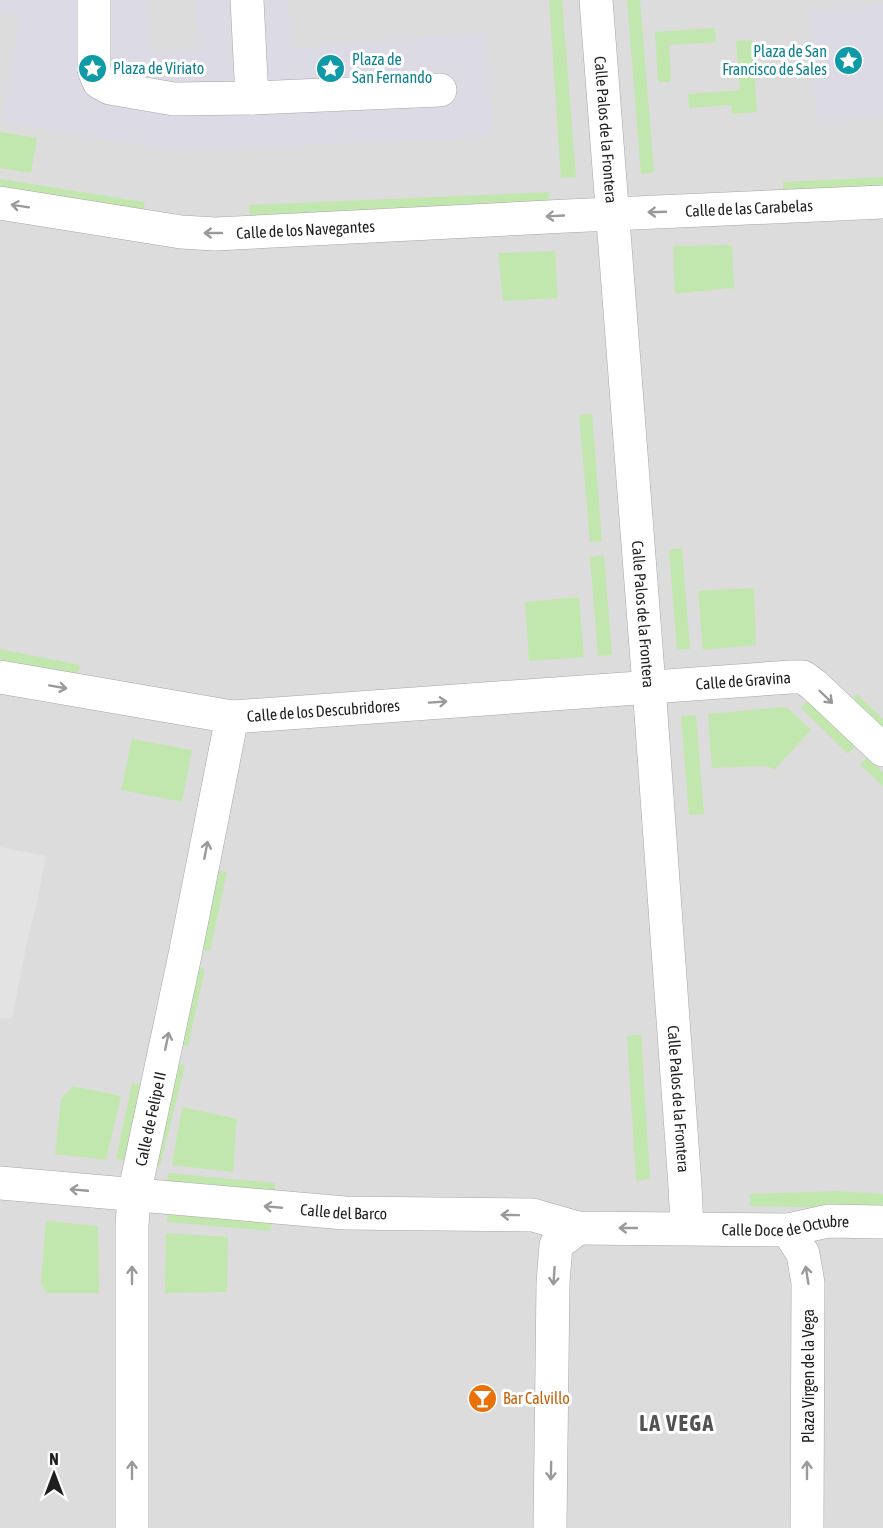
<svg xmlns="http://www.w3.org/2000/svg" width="883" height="1528" font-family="'Asap Condensed',sans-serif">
  <rect width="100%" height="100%" fill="#efeee6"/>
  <rect fill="#dddcdc" x="0" y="0" width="883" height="1528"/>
  <g fill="#c2e7ae">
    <polygon points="549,0 562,0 576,177 561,178"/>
    <polygon points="627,0 640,0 654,172 641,174"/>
    <polygon points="715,28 716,42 669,45 671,82 658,82 655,32"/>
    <polygon points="752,40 757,112 732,114 731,105 689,108 688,94 740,90 736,41"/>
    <polygon points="0,132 37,138 31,173 0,168"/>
    <polygon points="883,177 883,189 783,194 783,182"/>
    <polygon points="0,179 145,202 143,212 0,189"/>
    <polygon points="549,192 550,203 250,217 249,205"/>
    <polygon points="732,245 734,289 730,288 675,294 673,246"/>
    <polygon points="555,251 558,298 503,301 498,253"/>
    <polygon points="592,414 602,541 590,542 579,415"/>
    <polygon points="682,548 690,649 677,650 669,550"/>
    <polygon points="604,555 612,655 598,656 590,557"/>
    <polygon points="753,588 754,591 756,645 703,650 698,591"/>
    <polygon points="579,597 584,657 529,661 525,602"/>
    <polygon points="0,649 80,665 78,675 0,660"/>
    <polygon points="857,694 883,719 883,733 851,702"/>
    <polygon points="807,701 855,746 848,754 801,708"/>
    <polygon points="783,707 789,709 811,730 774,770 767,766 712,768 708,714"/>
    <polygon points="696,715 704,814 689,815 681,716"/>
    <polygon points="132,739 192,750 182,802 121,790"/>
    <polygon points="867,757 883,772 883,786 860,765"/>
    <polygon points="214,869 227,872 210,951 199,949"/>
    <polygon points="194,967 205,969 188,1046 178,1044"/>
    <polygon points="641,1034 650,1179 636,1181 627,1036"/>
    <polygon points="174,1063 185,1065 160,1166 150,1163"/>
    <polygon points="132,1083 142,1085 126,1161 116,1159"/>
    <polygon points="73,1086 121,1096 106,1160 55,1154 61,1099"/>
    <polygon points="182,1107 238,1119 236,1126 233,1172 172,1165"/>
    <polygon points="168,1173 275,1183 275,1193 167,1183"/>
    <polygon points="838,1191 883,1194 883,1209 750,1206 750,1194"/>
    <polygon points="168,1209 272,1221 270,1231 167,1222"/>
    <polygon points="46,1221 98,1226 99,1293 46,1293 41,1283"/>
    <polygon points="166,1233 228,1237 227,1292 165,1293"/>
  </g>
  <polygon fill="#e3e3e3" points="0,847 46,856 35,912 28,937 12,1019 0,1018"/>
  <g fill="#dcdae5">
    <polygon points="0,0 147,0 151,54 200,50 196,0 288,0 293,49 485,33 492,136 185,151 3,122 19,16 0,13"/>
    <polygon points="883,5 883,116 816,121 812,33 809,11"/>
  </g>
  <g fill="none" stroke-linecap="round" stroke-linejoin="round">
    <defs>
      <g id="minor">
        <polyline points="94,0 94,70 99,82 110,88 174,99 252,98 440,90"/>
        <polyline points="247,0 252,98"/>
        <path id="s1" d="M596 0 649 686 685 1186 687 1228"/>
        <path id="s2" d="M0 203 181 232 215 234 567 216 883 202"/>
        <path id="s3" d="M0 677 232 717 791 677H803L814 685 883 750"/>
        <path id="s4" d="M0 1183 345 1213 533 1215 578 1228 788 1230 828 1221 883 1222"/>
        <polyline points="788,1230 803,1254 808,1283 807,1528"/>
        <path id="s5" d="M132 1528V1226L134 1195 185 955 232 717"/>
        <polyline points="550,1528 553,1283 556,1245 578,1228"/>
      </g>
    </defs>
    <use href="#minor" stroke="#a6a6a6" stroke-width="34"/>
    <use href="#minor" stroke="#fff" stroke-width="33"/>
  </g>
  <defs><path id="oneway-shaft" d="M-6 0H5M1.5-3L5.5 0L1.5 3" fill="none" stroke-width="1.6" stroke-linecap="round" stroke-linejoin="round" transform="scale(1.5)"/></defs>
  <g stroke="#9a9a9a">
    <use href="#oneway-shaft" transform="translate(20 206) rotate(-171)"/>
    <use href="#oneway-shaft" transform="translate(657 212) rotate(178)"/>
    <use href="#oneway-shaft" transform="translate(555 216) rotate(177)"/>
    <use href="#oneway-shaft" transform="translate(213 233) rotate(-180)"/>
    <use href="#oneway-shaft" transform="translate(58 687) rotate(10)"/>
    <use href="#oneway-shaft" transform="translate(826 697) rotate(44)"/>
    <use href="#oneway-shaft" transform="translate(438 702) rotate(-4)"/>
    <use href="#oneway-shaft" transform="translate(206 850) rotate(-79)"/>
    <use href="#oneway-shaft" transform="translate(167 1041) rotate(-78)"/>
    <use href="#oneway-shaft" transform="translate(79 1190) rotate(-175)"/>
    <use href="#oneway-shaft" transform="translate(273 1207) rotate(-175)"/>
    <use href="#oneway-shaft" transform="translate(510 1215) rotate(-179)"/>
    <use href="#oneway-shaft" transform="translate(628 1228) rotate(180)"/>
    <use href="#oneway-shaft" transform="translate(132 1275) rotate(-90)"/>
    <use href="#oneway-shaft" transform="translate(807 1275) rotate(-99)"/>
    <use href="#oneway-shaft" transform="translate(554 1276) rotate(94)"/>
    <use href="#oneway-shaft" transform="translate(132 1470) rotate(-90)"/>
    <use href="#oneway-shaft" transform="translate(807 1470) rotate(-90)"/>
    <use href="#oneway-shaft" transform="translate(551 1471) rotate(91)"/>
  </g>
  <defs>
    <symbol id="sight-disc" viewBox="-11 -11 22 22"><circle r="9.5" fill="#0f9aa8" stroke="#fff"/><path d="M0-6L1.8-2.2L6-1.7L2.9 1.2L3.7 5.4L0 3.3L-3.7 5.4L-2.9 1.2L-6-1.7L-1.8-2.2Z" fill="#fff"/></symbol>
    <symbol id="bar-disc" viewBox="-11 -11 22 22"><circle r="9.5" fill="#e8710a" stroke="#fff"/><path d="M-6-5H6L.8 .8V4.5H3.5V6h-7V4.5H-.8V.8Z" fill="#fff"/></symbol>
  </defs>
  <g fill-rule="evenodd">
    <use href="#sight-disc" x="832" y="44" width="33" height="33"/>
    <use href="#sight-disc" x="76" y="52" width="33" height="33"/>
    <use href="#sight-disc" x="314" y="52" width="33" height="33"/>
    <use href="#bar-disc" x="466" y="1382" width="33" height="33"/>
  </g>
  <g text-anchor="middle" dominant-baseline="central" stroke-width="6" stroke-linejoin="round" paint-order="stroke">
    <g font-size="16" fill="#0d838f" stroke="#fff" text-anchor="start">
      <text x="827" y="51" text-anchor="end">Plaza de San<tspan x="827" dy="18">Francisco de Sales</tspan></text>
      <text x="352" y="59">Plaza de<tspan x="352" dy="18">San Fernando</tspan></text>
      <text x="113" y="68">Plaza de Viriato</text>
    </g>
    <g font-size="16" fill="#1f1f1f" stroke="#fff">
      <text stroke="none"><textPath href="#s1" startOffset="130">Calle Palos de la Frontera</textPath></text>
      <text stroke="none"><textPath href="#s2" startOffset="752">Calle de las Carabelas</textPath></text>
      <text stroke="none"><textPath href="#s2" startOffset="308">Calle de los Navegantes</textPath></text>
      <text stroke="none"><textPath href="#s1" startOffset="616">Calle Palos de la Frontera</textPath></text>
      <text stroke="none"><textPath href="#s3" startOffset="748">Calle de Gravina</textPath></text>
      <text stroke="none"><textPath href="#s3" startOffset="327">Calle de los Descubridores</textPath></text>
      <text stroke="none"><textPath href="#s1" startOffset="1102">Calle Palos de la Frontera</textPath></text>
      <text stroke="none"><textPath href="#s5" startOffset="411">Calle de Felipe II</textPath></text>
      <text stroke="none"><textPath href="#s4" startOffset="345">Calle del Barco</textPath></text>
      <text stroke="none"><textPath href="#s4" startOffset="789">Calle Doce de Octubre</textPath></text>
      <text transform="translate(808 1376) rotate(-90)">Plaza Virgen de la Vega</text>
    </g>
    <g font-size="16" fill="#c56008" stroke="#fff" text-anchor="start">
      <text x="503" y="1398">Bar Calvillo</text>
    </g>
    <g font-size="22" font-weight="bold" letter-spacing="1.5" fill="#525252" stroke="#fff">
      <text x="677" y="1423">LA VEGA</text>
    </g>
  </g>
  <g transform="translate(54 1474)" stroke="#ffffff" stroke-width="4.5" paint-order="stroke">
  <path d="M0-4.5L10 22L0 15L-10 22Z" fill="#1f1f1f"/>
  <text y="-9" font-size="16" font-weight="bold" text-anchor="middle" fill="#1f1f1f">N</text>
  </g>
</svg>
